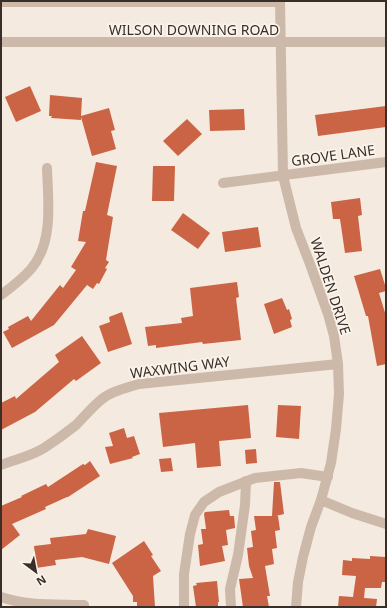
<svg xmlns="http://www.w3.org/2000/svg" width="387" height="608" font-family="'Noto Sans',sans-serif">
  <rect width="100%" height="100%" fill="#f4eadf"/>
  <g fill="#cb6345">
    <polygon points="30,86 41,111 16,122 5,97"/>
    <polygon points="50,95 82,98 81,116 109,108 115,130 111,131 116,149 92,156 81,117 81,120 51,118 52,116 49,116"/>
    <polygon points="386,106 386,127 318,136 315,115"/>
    <polygon points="244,109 245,130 210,131 209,110"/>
    <polygon points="187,119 202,134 178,156 163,141"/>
    <polygon points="96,162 117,166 107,215 113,217 106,260 109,262 105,268 107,269 99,284 97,283 93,289 87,285 54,325 12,348 3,332 9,329 8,327 28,316 31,321 60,285 63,288 76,270 71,267 86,242 78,241 83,211 85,211"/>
    <polygon points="153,166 175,166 174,201 152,201"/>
    <polygon points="360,198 362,215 358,216 362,251 345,253 340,219 333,219 331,202"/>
    <polygon points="183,213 210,233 198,249 171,230"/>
    <polygon points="258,227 261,247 225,252 222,232"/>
    <polygon points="380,269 386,288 386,291 379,293 386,316 386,364 377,366 368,316 366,316 354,276"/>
    <polygon points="237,282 239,297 236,298 241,340 203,344 202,342 156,348 156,345 148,346 145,327 182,323 181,318 193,316 190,288"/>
    <polygon points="282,298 287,310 289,309 292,319 290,320 292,327 274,334 264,304"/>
    <polygon points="122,312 132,344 108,352 99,326 110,322 109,317"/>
    <polygon points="82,336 101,363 76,381 74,379 35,412 1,430 1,403 15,396 16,399 59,362 55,355"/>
    <polygon points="248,405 251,438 219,441 221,466 197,468 195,443 163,447 159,413"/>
    <polygon points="278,405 301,406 299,439 276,437"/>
    <polygon points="124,428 127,438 134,436 140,454 132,457 133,458 110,464 105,447 113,446 109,433"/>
    <polygon points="256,449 257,463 246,464 245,450"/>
    <polygon points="171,458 173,471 161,472 159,459"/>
    <polygon points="90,461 100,476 68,497 67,497 45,507 46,509 12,524 20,535 1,550 1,506 22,497 21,496 46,484 48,487 83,464 85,465"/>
    <polygon points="274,482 280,482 284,514 276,516 278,516 280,530 275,531 277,548 272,549 274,564 265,566 270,596 267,596 269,607 243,607 239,579 253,578 249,566 247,548 253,547 251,531 256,530 254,516 272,516"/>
    <polygon points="229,510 230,516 234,516 235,527 235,528 226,530 228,545 222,546 225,561 200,566 198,545 203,544 201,529 206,529 204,514 205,512"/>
    <polygon points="88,529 116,536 109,564 82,557 55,560 56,565 36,568 34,546 51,544 50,538 86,534"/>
    <polygon points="144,541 153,555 151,556 161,571 153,576 155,607 137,607 137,602 133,602 133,596 112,563"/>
    <polygon points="370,556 386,557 386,582 382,582 381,588 365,588 364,598 377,599 376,607 338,607 339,596 353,597 356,576 342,575 343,560 352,561 352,558 370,559"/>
    <polygon points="217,581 219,602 218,602 218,607 196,607 193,586 197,585 196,583"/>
  </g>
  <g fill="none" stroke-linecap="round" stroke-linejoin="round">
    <g stroke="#cdb9a9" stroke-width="10">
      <polyline points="280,1 283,176 296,228 310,264 328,314 334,336 338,364 339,394 336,429 331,463 321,500 311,527 303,557 298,582 296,607"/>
      <polyline points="1,2 280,2"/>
      <polyline points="1,42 386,42"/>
      <polyline points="223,183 386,162"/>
      <path d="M1 295C12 287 22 279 31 269 54 242 48 201 47 168"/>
      <path d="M1 465C15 459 30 457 44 448 55 441 66 433 76 425 85 416 92 407 102 399 112 391 126 388 139 384L338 364"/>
      <polyline points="321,500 352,513 386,524"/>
      <path d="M1 597C27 606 56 604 84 605"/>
      <polyline points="184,607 184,574 190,534 195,515 204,502 219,492 255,478 301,473 328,477"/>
      <polyline points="231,607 230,589 238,555 245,505 246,481"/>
    </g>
  </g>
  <g text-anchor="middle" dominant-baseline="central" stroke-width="3.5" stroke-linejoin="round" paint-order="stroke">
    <g font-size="14" fill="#3a2e29" stroke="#fbf4eb">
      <text x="194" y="29">WILSON DOWNING ROAD</text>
      <text transform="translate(333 155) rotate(-8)">GROVE LANE</text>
      <text transform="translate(331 286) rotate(72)">WALDEN DRIVE</text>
      <text transform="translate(180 367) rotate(-7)">WAXWING WAY</text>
    </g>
  </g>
  <rect width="387" height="608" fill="none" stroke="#3a2e29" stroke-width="4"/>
  <g transform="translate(36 572) rotate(148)" stroke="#fbf4eb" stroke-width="3" paint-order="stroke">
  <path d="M0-3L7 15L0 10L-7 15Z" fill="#3a2e29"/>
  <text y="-6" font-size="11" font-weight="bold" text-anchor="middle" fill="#3a2e29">N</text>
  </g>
</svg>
